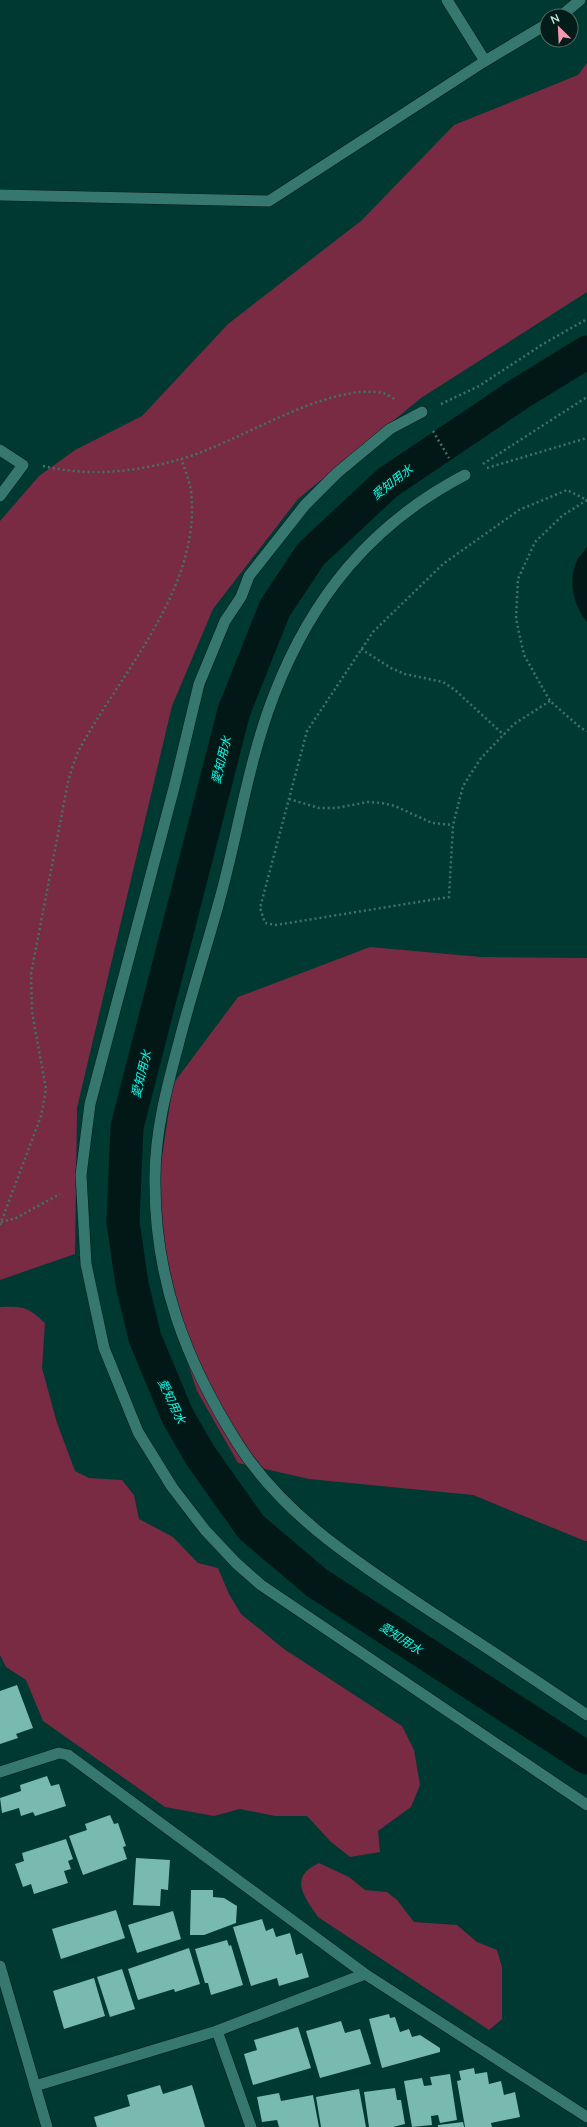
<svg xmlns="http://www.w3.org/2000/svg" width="587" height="2127" font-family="Lato,'Noto Sans JP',sans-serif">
  <rect width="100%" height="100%" fill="#003832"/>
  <g fill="#782b42">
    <polygon points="587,63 587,292 421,398 298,499 213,609 172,706 77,1108 75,1254 0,1280 0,521 39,476 75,450 142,416 228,324 362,220 454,125 578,75"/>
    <polygon points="370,947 481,957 587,958 587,1541 585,1541 473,1495 309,1479 238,1463 197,1391 167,1301 157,1189 173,1084 238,997"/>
    <path d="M0 1307C23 1306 28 1307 45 1323L42 1368 57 1423 75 1471 89 1478 122 1480 134 1495 139 1519 173 1537 198 1563 218 1568 229 1594 241 1614 284 1649 402 1726 414 1750 420 1785 411 1807 378 1831 380 1852 350 1857 331 1842 307 1816H275L240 1809 214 1816 165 1807 43 1721 26 1680 6 1667 0 1655Z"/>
    <path d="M319 1863 349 1877 365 1890 387 1892 397 1900 414 1922 457 1925 477 1942 497 1950 502 1967V2019L489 2030 318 1917C304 1896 288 1877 319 1863Z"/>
  </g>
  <path fill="#011816" d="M587 547V622C574 606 568 582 576 563 578 557 584 552 587 547Z"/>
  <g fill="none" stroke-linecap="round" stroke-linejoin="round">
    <polyline stroke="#011816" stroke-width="33" points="587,352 519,394 387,483 311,554 275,608 234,711 127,1127 123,1222 132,1284 145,1338 177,1415 200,1455 251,1527 317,1583 587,1758"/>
  </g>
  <g fill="#78b9b0">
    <polygon points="17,1685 33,1728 16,1734 18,1738 0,1744 0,1691"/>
    <polygon points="47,1776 51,1786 59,1784 66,1806 35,1816 33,1812 21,1816 19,1808 2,1813 0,1798 21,1791 20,1785"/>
    <polygon points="110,1815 114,1824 118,1823 126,1846 123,1847 127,1859 83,1875 69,1836 87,1830 85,1824"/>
    <polygon points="66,1839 73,1859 68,1861 71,1869 64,1871 68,1883 34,1894 31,1884 23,1887 15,1864 24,1861 22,1853"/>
    <polygon points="136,1858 170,1860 168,1890 161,1889 160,1906 133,1905"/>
    <polygon points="191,1890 213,1890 213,1897 224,1898 237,1906 236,1923 204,1935 190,1935"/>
    <polygon points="116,1910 125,1938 61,1959 52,1929"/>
    <polygon points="173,1911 181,1939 137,1953 128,1925"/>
    <polygon points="262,1919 266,1931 273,1928 276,1937 290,1933 296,1955 302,1953 309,1977 279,1986 277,1978 251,1986 233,1927"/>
    <polygon points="227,1940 229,1946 231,1945 243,1985 211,1995 208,1983 205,1983 195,1949"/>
    <polygon points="189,1948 200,1984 175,1992 174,1989 138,2000 128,1969"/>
    <polygon points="122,1969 135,2009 110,2017 97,1977"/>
    <polygon points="94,1978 105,2016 64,2029 53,1991"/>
    <polygon points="389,2014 390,2018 395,2017 400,2032 409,2029 412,2037 420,2035 440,2048 440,2052 382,2068 369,2019"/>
    <polygon points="341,2021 345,2033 360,2029 371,2064 320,2078 306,2031"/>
    <polygon points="298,2027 311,2068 253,2085 244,2054 257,2050 254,2040"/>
    <polygon points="474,2068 475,2074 487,2072 489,2084 501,2081 504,2095 515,2092 520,2117 491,2123 492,2127 465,2127 457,2081 461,2080 459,2071"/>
    <polygon points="450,2074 457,2120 440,2123 438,2115 431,2116 432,2125 412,2127 404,2081 422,2078 424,2086 432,2085 430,2077"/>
    <polygon points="160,2085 163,2094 192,2085 205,2127 97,2127 94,2117 130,2106 127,2095"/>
    <polygon points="395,2088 397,2100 401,2100 405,2124 393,2127 369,2127 364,2092"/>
    <polygon points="359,2089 366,2127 321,2127 316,2097"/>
    <polygon points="279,2093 281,2101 313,2095 319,2127 279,2127 277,2120 262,2122 257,2097"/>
    <polygon points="463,2122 464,2127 438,2127 438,2125"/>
  </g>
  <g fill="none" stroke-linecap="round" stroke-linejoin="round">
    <defs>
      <g id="minor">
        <polyline points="447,0 485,61"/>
        <polyline points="561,16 580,0"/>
        <polyline points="0,195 269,201 485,61 547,24"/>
        <polyline points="422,412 390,429 337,473 305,505 249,576 241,597 225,621 199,684 175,784 90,1104 81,1175 86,1264 104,1348 138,1432 172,1487 205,1530 236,1563 261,1585 587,1805"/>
        <polyline points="0,450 23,465 0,496"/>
        <path d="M465 475C371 524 312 597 274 695 248 762 238 834 219 902 206 949 191 995 179 1042 167 1087 155 1131 155 1178 154 1278 185 1360 238 1444 285 1517 357 1562 427 1609 481 1644 534 1679 587 1715"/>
        <polyline points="0,1772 59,1753 68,1755 365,1974 587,2117"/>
        <polyline points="217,2031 251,2127"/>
        <polyline points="35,2086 217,2031 365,1974"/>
      </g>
      <polyline id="tertiary" points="0,1966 47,2127"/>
    </defs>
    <use href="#minor" stroke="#071b19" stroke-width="12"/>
    <use href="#tertiary" stroke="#071b19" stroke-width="12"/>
    <g stroke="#42726c" stroke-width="2.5" stroke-dasharray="2 3" stroke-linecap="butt">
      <polyline points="441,404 479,386 543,344 587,319"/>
      <polyline points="433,431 449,458"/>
      <polyline points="483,464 587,397"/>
      <path d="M43 466C90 477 135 472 181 459 236 444 327 382 383 393 387 394 392 398 396 400"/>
      <polyline points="487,468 587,438"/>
      <polyline points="587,500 562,516 535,542 518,579 516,619 524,655 550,701 581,728 587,731"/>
      <polyline points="361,649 391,668 405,674 443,682 455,690 504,735"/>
      <polyline points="550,701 514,724 481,758 463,786 453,825 449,897 276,925 265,923 260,908 307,731 373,632 443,564 519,510 567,490 587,500"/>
      <polyline points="289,799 319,808 336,808 368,802 382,803 395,806 432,823 453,825"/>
      <polyline points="1,1222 16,1218 60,1194"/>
      <path d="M0 1225 41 1116 46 1089 32 1012 31 974 68 782C71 772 74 760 79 750 121 672 202 587 191 491 189 480 185 469 181 459"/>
    </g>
    <use href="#minor" stroke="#36776f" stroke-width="11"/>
    <use href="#tertiary" stroke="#36776f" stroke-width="11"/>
  </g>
  <g text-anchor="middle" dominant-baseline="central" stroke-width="4" stroke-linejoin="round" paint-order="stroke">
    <g font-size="12" font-style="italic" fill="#14fbe7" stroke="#021c19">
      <text transform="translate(392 482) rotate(-38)">愛知用水</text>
      <text transform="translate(221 760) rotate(-76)">愛知用水</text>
      <text transform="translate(141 1074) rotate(-76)">愛知用水</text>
      <text transform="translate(172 1401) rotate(65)">愛知用水</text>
      <text transform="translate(401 1638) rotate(33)">愛知用水</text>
    </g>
  </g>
  <g transform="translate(559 28) rotate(336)"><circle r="19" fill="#021c19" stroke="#506c68"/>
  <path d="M0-3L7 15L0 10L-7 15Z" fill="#f29aaf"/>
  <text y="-6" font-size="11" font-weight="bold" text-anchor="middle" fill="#c5e4df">N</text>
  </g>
</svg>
